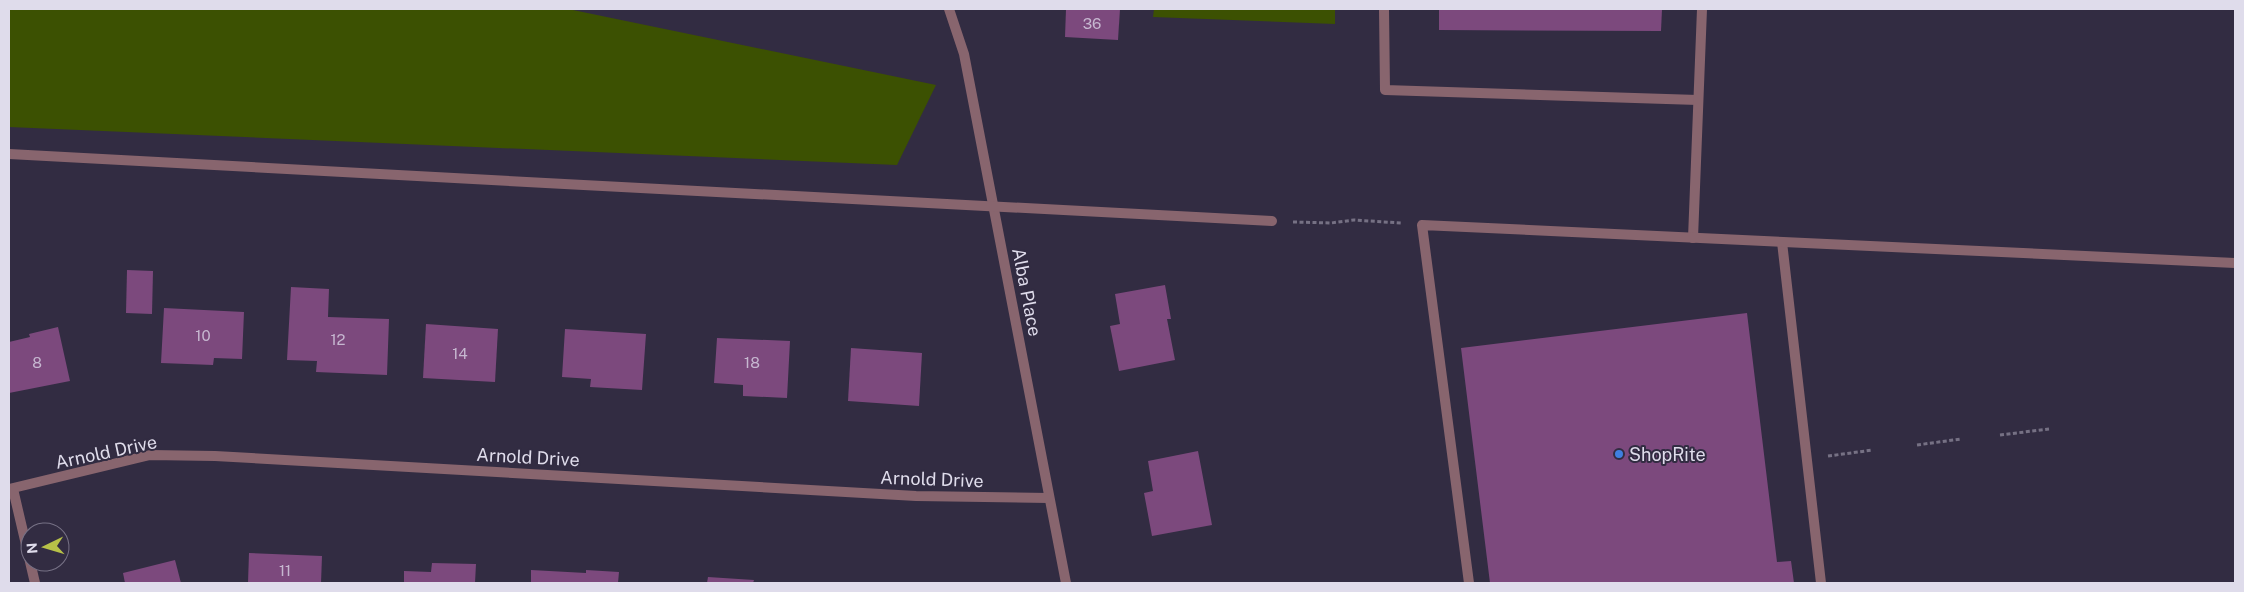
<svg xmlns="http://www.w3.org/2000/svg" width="2244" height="592" font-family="'Public Sans',sans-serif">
  <rect width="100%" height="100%" fill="#322c42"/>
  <g fill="#3c5102">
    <polygon points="9,9 568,9 936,85 897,165 9,127"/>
    <polygon points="1154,9 1335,9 1335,24 1153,17"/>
  </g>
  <g fill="#7c497d">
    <polygon points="1066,9 1120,9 1118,40 1065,37"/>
    <polygon points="1439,9 1662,9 1661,31 1439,30"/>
    <polygon points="127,270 153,271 152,314 126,313"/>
    <polygon points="1165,285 1171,319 1167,319 1175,360 1119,371 1110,326 1120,324 1115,294"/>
    <polygon points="291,287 329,289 328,317 389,319 387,375 316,372 317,361 287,360"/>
    <polygon points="164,308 244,312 242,359 214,358 213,365 161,363"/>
    <polygon points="1747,313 1777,562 1791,561 1794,583 1490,583 1461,348"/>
    <polygon points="426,324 498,329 495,382 423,378"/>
    <polygon points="58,327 70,381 9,393 9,342 30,337 29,334"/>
    <polygon points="565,329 646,334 642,390 590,387 591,379 562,377"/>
    <polygon points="717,338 790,341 787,398 743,396 743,385 714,383"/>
    <polygon points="851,348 922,353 919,406 848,401"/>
    <polygon points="1198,451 1212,525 1152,536 1144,493 1153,491 1148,461"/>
    <polygon points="249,553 322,556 321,583 248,583"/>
    <polygon points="175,560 181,583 125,583 123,573"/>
    <polygon points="432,563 476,564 475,583 404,583 404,571 431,572"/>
    <polygon points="531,570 586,573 586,570 619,572 618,583 531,583"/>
    <polygon points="708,577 754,580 753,583 707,583"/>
  </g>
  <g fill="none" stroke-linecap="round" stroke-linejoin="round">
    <g stroke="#767184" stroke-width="3" stroke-dasharray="4 2.5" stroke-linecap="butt">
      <polyline points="1293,222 1331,223 1354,220 1401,223"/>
      <polyline points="2000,435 2049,429"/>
      <polyline points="1917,445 1961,439"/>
      <polyline points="1828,456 1873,450"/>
    </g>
    <g stroke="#88656e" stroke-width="10">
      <polyline points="1384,9 1385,90 1698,100"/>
      <polyline points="1693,238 1702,9"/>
      <polyline points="1782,242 1821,583"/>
      <polyline points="1469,583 1422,225 2235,263"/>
    </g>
    <g stroke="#88656e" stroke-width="10">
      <polyline points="949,9 964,54 1066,583"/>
      <path d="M9 154C430 175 851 202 1272 221"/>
      <polyline points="9,489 150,455 215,456 916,496 1049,498"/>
      <polyline points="13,489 35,583"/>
    </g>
  </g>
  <circle fill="#3f7fe0" stroke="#322c42" stroke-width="2" cx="1619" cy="454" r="5"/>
  <g text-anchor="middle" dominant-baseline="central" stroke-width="4" stroke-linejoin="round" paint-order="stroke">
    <g font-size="15" fill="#c6b7d0">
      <text x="1092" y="23">36</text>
      <text x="203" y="335">10</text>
      <text x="338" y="339">12</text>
      <text x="460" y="353">14</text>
      <text x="37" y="362">8</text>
      <text x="752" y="362">18</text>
      <text x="285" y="570">11</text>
    </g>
    <g font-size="18" fill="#dfdceb" stroke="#322c42">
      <text transform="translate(1027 292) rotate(79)">Alba Place</text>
      <text transform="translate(106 452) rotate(-12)">Arnold Drive</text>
      <text transform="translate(528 457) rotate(3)">Arnold Drive</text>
      <text transform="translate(932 479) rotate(2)">Arnold Drive</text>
    </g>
    <g font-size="18" fill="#dfdceb" stroke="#322c42" text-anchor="start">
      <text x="1629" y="454">ShopRite</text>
    </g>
  </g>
  <rect width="2244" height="592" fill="none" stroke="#dfdceb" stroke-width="20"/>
  <g transform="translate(45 547) rotate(265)"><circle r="24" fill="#322c42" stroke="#777286"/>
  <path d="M0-4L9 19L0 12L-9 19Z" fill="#b7c148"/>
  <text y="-8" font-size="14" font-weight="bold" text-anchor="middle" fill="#dfdceb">N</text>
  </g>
</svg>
